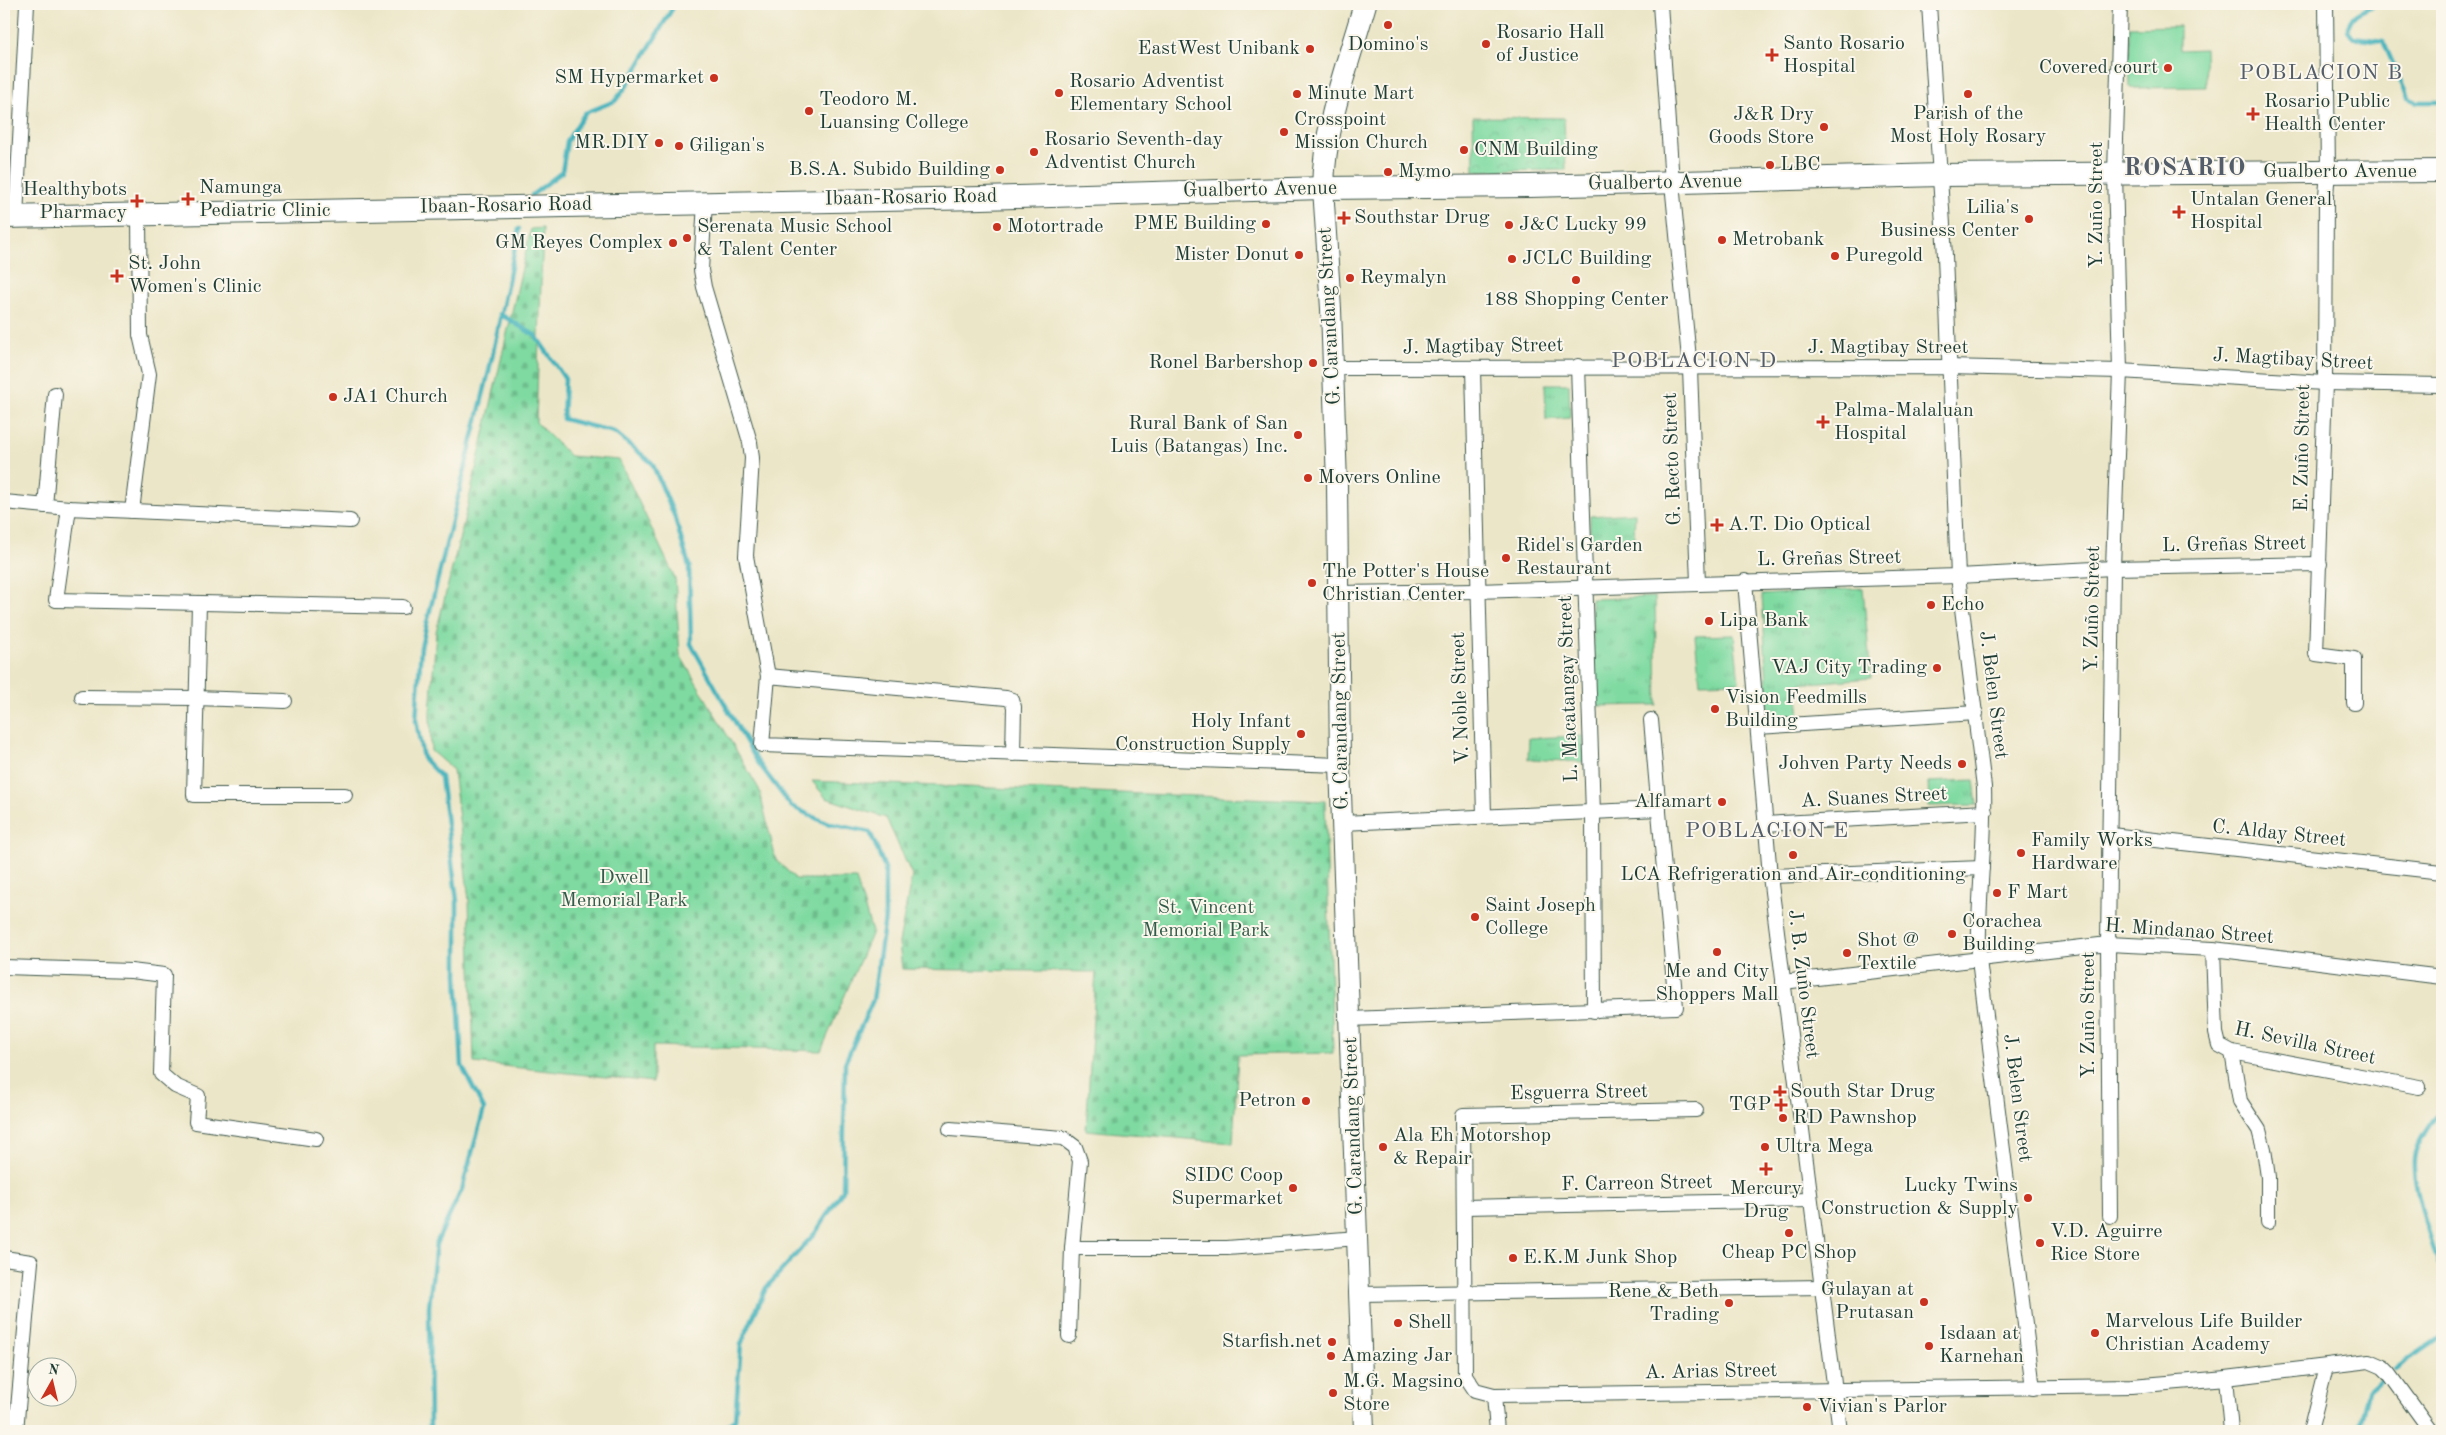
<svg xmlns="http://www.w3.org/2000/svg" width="2446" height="1435" font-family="'Old Standard TT',serif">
  <defs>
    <pattern id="grass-tufts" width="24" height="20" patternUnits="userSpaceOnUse" patternTransform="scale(1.25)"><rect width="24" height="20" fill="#7fdaa1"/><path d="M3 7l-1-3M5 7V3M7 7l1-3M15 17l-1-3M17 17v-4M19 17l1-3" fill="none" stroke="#6dbc8b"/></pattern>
    <pattern id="cemetery-stones" width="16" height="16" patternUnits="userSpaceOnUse" patternTransform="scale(1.25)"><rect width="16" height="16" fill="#7fdaa1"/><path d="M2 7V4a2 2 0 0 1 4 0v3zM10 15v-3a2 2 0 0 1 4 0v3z" fill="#6dbc8b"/></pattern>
    <pattern id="park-crowns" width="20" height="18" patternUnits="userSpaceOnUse" patternTransform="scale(1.25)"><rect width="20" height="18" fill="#7fdaa1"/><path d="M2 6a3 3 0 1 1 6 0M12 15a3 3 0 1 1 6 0" fill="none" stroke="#6dbc8b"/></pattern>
  </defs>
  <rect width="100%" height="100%" fill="#fbf7ec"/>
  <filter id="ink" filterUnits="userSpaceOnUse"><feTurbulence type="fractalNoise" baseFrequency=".02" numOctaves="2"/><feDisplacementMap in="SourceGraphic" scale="10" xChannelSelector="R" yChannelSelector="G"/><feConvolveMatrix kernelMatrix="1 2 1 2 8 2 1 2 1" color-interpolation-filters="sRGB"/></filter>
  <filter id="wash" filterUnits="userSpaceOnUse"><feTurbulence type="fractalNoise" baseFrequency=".0096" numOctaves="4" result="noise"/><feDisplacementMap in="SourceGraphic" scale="20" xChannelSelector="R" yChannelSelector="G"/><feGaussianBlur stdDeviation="1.12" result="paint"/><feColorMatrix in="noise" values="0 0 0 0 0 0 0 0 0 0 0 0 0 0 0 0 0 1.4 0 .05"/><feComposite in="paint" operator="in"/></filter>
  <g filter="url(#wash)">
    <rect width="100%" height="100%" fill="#ece6c8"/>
    <g fill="url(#grass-tufts)" stroke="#4f8c6a">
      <polygon points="1545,384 1569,384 1570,418 1546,420"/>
      <polygon points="1635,513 1634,538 1590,544 1590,516"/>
      <polygon points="1863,588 1871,678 1797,684 1800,718 1769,720 1762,595"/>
      <polygon points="1655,597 1657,705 1596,706 1591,599"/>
      <polygon points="1734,635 1739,682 1700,683 1695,636"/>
      <polygon points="1583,736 1584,762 1528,759 1529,738"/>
      <polygon points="1974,780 1977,805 1929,806 1928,782"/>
    </g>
    <g fill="url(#cemetery-stones)" stroke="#4f8c6a">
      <polygon points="543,228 536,422 570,456 619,460 675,578 680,655 759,789 776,860 796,879 856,879 872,932 821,1051 653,1046 653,1082 474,1063 469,900 453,770 431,751 430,713 436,632 464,521 531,229"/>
      <polygon points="812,781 1325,801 1333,1053 1238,1055 1233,1143 1086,1130 1096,972 902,969 899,943 912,875 886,818 826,798"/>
    </g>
    <polygon fill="url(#park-crowns)" stroke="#4f8c6a" points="1473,117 1564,118 1566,170 1474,171"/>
    <polygon fill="#7fdaa1" stroke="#4f8c6a" points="2180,26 2180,50 2205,49 2206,87 2130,88 2129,27"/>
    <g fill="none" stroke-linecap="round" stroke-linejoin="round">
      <g stroke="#42b2bc" stroke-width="4.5">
        <path d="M2378 4C2364 10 2349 13 2348 30L2353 37 2383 41 2408 98 2417 102H2442"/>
        <polyline points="532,195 562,172 567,141 585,113 615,101 626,87 675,4"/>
        <polyline points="500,314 536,336 565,379 563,419 614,432 652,463 674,515 689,566 691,644 757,761 791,806 826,823 870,832 885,868 885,918 873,1000 845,1063 843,1190 816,1232 766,1288 741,1344 735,1419 721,1431"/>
        <path d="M2442 1107C2432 1122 2420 1137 2415 1154 2408 1178 2435 1249 2442 1275"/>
        <polyline points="2395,1369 2442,1336"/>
        <polyline points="430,1431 429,1306 436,1244 462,1189 484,1109 462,1066 457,975 457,901 441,777 423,758 416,720 421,647 489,371 519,229"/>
        <polyline points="2359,1431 2368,1392 2385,1377"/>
      </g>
    </g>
  </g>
  <g filter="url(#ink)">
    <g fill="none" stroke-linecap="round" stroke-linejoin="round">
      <defs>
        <g id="minor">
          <polyline points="1660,4 1672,183 1690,369 1698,583"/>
          <path d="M1929 4 1945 256 1958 576 1984 787C1986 845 1977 902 1979 960L2033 1388"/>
          <polyline points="2326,4 2328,172 2326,195 2325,383 2316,654 2354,659 2354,703"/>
          <polyline points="705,202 701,270 704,287 750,442 752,458 746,556 768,676 762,745 1340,765"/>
          <polyline points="16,217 27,4"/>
          <polyline points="1578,366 1593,813 1594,1011"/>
          <polyline points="1333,368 1948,367 2120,371 2325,383 2442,385"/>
          <polyline points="1473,368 1484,816"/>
          <polyline points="4,502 69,508 350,521"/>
          <polyline points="45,506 55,394"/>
          <polyline points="69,508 56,600 403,607"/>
          <polyline points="132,511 149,374 140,335 139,216"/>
          <polyline points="1745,581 1770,876 1840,1431"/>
          <polyline points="1338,593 1477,591 1958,576 2113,568 2320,564"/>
          <polyline points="199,604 194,795 345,795"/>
          <polyline points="768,676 1006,698 1012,700 1014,707 1013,754"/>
          <polyline points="82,697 195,698 285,701"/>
          <polyline points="1757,727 1976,713"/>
          <polyline points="1342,823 1659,809"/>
          <polyline points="1765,824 1985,812"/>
          <polyline points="2111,835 2442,872"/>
          <polyline points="1770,876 1982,868"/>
          <polyline points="2213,949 2216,1033 2219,1045 2232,1052 2419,1087"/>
          <polyline points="4,967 131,971 164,975 161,1074 175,1086 198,1096 196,1122 316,1139"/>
          <polyline points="1783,982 2108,944 2213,949 2442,977"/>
          <polyline points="1349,1019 1676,1007 1651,720"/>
          <polyline points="2232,1052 2240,1101 2259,1130 2264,1149 2268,1177 2268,1222"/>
          <polyline points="1696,1110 1463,1115 1465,1375 1475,1390 1494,1395 2132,1386 2226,1378 2369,1361 2383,1367 2389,1373 2431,1431"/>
          <polyline points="950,1129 1063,1138 1075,1147 1080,1161 1072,1248 1069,1336"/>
          <polyline points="1464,1207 1810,1200"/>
          <polyline points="2110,1216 2108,944 2113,568 2120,371 2115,173 2120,4"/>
          <polyline points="1072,1248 1227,1248 1358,1238"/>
          <polyline points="4,1258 31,1262 16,1431"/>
          <polyline points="1359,1294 1822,1287"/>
          <polyline points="2226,1378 2231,1431"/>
          <polyline points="1494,1395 1497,1431"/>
          <polyline points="2310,1431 2326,1367"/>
        </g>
        <polyline id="secondary" points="1323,188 1331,309 1337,484 1340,765 1364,1431"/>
        <g id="primary">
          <path d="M1323 188C1324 125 1348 64 1365 4"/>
          <polyline points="4,217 982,198 1323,188 1530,186 1940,175 2442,171"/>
        </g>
      </defs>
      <use href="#minor" stroke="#3e564a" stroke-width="16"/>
      <use href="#secondary" stroke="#3e564a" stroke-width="22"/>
      <use href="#primary" stroke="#3e564a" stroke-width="24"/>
      <use href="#minor" stroke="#fff" stroke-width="14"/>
      <use href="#secondary" stroke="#fff" stroke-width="20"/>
      <use href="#primary" stroke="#fff" stroke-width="22"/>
    </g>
  </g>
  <g fill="#c8321e" stroke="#fbf7ec" stroke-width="2">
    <circle cx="1388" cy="25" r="5"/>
    <circle cx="1486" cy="44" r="5"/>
    <circle cx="1310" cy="49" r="5"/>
    <path d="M1769.5 47.5h5v5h5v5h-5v5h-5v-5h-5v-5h5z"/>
    <circle cx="2168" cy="68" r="5"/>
    <circle cx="714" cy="78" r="5"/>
    <circle cx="1059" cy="93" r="5"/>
    <circle cx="1297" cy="94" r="5"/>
    <circle cx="1968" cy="94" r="5"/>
    <circle cx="809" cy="111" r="5"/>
    <path d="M2250.5 106.5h5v5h5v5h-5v5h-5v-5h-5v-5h5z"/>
    <circle cx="1824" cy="127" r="5"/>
    <circle cx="1284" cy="132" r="5"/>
    <circle cx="659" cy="143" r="5"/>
    <circle cx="679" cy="146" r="5"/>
    <circle cx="1464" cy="150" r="5"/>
    <circle cx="1034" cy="152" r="5"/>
    <circle cx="1770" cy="165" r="5"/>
    <circle cx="1000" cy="170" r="5"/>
    <circle cx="1388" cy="172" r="5"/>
    <path d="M185.5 191.5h5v5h5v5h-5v5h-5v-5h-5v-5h5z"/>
    <path d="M134.5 193.5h5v5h5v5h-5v5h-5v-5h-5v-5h5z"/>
    <path d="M2176.5 204.5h5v5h5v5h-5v5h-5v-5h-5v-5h5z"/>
    <path d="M1341.5 210.5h5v5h5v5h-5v5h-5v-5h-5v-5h5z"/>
    <circle cx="2029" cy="219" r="5"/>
    <circle cx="1266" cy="224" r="5"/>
    <circle cx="1509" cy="225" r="5"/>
    <circle cx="997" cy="227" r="5"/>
    <circle cx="687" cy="238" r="5"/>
    <circle cx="1722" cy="240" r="5"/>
    <circle cx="673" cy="243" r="5"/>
    <circle cx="1299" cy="255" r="5"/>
    <circle cx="1835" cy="256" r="5"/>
    <circle cx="1512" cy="259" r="5"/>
    <path d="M114.5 268.5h5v5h5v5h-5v5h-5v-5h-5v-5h5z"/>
    <circle cx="1350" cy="278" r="5"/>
    <circle cx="1576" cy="280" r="5"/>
    <circle cx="1313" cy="363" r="5"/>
    <circle cx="333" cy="397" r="5"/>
    <path d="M1820.5 414.5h5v5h5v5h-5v5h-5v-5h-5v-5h5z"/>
    <circle cx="1298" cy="435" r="5"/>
    <circle cx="1308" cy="478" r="5"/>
    <path d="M1714.5 517.5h5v5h5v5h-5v5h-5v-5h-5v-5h5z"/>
    <circle cx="1506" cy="558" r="5"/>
    <circle cx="1312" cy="583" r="5"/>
    <circle cx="1931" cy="605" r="5"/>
    <circle cx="1709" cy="621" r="5"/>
    <circle cx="1937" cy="668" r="5"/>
    <circle cx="1715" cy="709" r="5"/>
    <circle cx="1301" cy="734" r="5"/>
    <circle cx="1962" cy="764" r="5"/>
    <circle cx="1722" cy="802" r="5"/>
    <circle cx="2021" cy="853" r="5"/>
    <circle cx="1793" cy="855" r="5"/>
    <circle cx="1997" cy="893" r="5"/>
    <circle cx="1475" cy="917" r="5"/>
    <circle cx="1952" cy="934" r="5"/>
    <circle cx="1717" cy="952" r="5"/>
    <circle cx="1847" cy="953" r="5"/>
    <path d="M1777.5 1084.5h5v5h5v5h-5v5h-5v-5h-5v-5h5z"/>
    <circle cx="1306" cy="1101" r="5"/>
    <path d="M1778.5 1097.5h5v5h5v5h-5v5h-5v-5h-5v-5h5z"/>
    <circle cx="1783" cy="1118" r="5"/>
    <circle cx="1383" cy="1147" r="5"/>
    <circle cx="1765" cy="1147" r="5"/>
    <path d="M1763.5 1161.5h5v5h5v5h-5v5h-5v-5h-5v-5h5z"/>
    <circle cx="1293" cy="1188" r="5"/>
    <circle cx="2028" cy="1198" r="5"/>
    <circle cx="1789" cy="1233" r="5"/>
    <circle cx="2040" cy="1243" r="5"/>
    <circle cx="1513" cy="1258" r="5"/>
    <circle cx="1924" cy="1302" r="5"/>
    <circle cx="1729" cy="1303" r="5"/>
    <circle cx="1398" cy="1323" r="5"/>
    <circle cx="2095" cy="1333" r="5"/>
    <circle cx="1332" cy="1342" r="5"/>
    <circle cx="1929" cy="1346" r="5"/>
    <circle cx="1331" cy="1356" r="5"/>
    <circle cx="1333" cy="1393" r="5"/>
    <circle cx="1807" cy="1407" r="5"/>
  </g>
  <g text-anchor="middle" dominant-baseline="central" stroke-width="4" stroke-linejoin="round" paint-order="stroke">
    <g font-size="20" fill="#1f3d34" stroke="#fbf7ec" text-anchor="start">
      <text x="1496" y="33">Rosario Hall<tspan x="1496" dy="23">of Justice</tspan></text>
      <text x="1783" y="44">Santo Rosario<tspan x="1783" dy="23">Hospital</tspan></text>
      <text x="1388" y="45" text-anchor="middle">Domino's</text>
      <text x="1300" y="49" text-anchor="end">EastWest Unibank</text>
      <text x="2158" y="68" text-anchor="end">Covered court</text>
      <text x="704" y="78" text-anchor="end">SM Hypermarket</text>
      <text x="1069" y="82">Rosario Adventist<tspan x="1069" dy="23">Elementary School</tspan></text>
      <text x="1307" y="94">Minute Mart</text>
      <text x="819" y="100">Teodoro M.<tspan x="819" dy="23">Luansing College</tspan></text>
      <text x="2264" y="102">Rosario Public<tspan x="2264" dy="23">Health Center</tspan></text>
      <text x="1968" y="114" text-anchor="middle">Parish of the<tspan x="1968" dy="23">Most Holy Rosary</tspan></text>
      <text x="1814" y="115" text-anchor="end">J&amp;R Dry<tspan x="1814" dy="23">Goods Store</tspan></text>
      <text x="1294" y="120">Crosspoint<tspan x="1294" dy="23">Mission Church</tspan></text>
      <text x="1044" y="140">Rosario Seventh-day<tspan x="1044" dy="23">Adventist Church</tspan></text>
      <text x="649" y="143" text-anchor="end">MR.DIY</text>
      <text x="689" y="146">Giligan's</text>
      <text x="1474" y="150">CNM Building</text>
      <text x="1780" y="165">LBC</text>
      <text x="990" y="170" text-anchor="end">B.S.A. Subido Building</text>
      <text x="1398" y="172">Mymo</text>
      <text x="199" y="188">Namunga<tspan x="199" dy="23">Pediatric Clinic</tspan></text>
      <text x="127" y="190" text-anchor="end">Healthybots<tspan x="127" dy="23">Pharmacy</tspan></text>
      <text x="2190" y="200">Untalan General<tspan x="2190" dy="23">Hospital</tspan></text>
      <text x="2019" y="208" text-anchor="end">Lilia's<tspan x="2019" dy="23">Business Center</tspan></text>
      <text x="1354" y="218">Southstar Drug</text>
      <text x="1256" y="224" text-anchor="end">PME Building</text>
      <text x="1519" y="225">J&amp;C Lucky 99</text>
      <text x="697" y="227">Serenata Music School<tspan x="697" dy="23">&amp; Talent Center</tspan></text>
      <text x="1007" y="227">Motortrade</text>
      <text x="1732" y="240">Metrobank</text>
      <text x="663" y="243" text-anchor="end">GM Reyes Complex</text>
      <text x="1289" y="255" text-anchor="end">Mister Donut</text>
      <text x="1845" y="256">Puregold</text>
      <text x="1522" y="259">JCLC Building</text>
      <text x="128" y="264">St. John<tspan x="128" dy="23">Women's Clinic</tspan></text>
      <text x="1360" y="278">Reymalyn</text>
      <text x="1576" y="300" text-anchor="middle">188 Shopping Center</text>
      <text x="1303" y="363" text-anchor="end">Ronel Barbershop</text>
      <text x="343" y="397">JA1 Church</text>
      <text x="1834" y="411">Palma-Malaluan<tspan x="1834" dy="23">Hospital</tspan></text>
      <text x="1288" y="424" text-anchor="end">Rural Bank of San<tspan x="1288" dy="23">Luis (Batangas) Inc.</tspan></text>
      <text x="1318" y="478">Movers Online</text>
      <text x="1728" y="525">A.T. Dio Optical</text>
      <text x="1516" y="546">Ridel's Garden<tspan x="1516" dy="23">Restaurant</tspan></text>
      <text x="1322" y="572">The Potter's House<tspan x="1322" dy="23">Christian Center</tspan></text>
      <text x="1941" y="605">Echo</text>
      <text x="1719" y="621">Lipa Bank</text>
      <text x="1927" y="668" text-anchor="end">VAJ City Trading</text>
      <text x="1725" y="698">Vision Feedmills<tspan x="1725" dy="23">Building</tspan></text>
      <text x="1291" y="722" text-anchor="end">Holy Infant<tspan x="1291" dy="23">Construction Supply</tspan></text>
      <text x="1952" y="764" text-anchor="end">Johven Party Needs</text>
      <text x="1712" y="802" text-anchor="end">Alfamart</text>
      <text x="2031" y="841">Family Works<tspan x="2031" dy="23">Hardware</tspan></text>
      <text x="1793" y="875" text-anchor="middle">LCA Refrigeration and Air-conditioning</text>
      <text x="2007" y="893">F Mart</text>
      <text x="1485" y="906">Saint Joseph<tspan x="1485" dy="23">College</tspan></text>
      <text x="1962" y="922">Corachea<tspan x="1962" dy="23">Building</tspan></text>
      <text x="1857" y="941">Shot @<tspan x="1857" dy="23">Textile</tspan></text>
      <text x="1717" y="972" text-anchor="middle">Me and City<tspan x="1717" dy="23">Shoppers Mall</tspan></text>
      <text x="1790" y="1092">South Star Drug</text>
      <text x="1296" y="1101" text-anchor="end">Petron</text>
      <text x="1771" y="1105" text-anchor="end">TGP</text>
      <text x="1793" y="1118">RD Pawnshop</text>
      <text x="1393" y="1136">Ala Eh Motorshop<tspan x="1393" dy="23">&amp; Repair</tspan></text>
      <text x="1775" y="1147">Ultra Mega</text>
      <text x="1283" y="1176" text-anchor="end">SIDC Coop<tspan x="1283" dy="23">Supermarket</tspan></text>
      <text x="2018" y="1186" text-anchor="end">Lucky Twins<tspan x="2018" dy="23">Construction &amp; Supply</tspan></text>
      <text x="1766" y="1189" text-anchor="middle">Mercury<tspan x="1766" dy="23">Drug</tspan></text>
      <text x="2050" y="1232">V.D. Aguirre<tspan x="2050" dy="23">Rice Store</tspan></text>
      <text x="1789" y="1253" text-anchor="middle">Cheap PC Shop</text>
      <text x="1523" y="1258">E.K.M Junk Shop</text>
      <text x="1914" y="1290" text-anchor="end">Gulayan at<tspan x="1914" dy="23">Prutasan</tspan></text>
      <text x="1719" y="1292" text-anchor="end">Rene &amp; Beth<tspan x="1719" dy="23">Trading</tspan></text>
      <text x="2105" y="1322">Marvelous Life Builder<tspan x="2105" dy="23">Christian Academy</tspan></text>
      <text x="1408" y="1323">Shell</text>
      <text x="1939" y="1334">Isdaan at<tspan x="1939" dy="23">Karnehan</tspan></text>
      <text x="1322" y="1342" text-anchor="end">Starfish.net</text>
      <text x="1341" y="1356">Amazing Jar</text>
      <text x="1343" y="1382">M.G. Magsino<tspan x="1343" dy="23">Store</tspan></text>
      <text x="1817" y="1407">Vivian's Parlor</text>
    </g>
    <g font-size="20" fill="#1f3d34" stroke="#fbf7ec">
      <text x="2340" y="172">Gualberto Avenue</text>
      <text transform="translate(1665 183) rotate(-1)">Gualberto Avenue</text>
      <text transform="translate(1260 190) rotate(-1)">Gualberto Avenue</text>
      <text transform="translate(911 198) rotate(-1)">Ibaan-Rosario Road</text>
      <text transform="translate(2097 205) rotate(-90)">Y. Zuño Street</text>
      <text transform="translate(506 206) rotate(-1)">Ibaan-Rosario Road</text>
      <text transform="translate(1330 316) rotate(-93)">G. Carandang Street</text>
      <text transform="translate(1483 347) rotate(-1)">J. Magtibay Street</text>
      <text x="1888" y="348">J. Magtibay Street</text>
      <text transform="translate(2293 360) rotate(3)">J. Magtibay Street</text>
      <text transform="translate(2303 448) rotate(-89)">E. Zuño Street</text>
      <text transform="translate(1673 459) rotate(-92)">G. Recto Street</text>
      <text transform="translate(2234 545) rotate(-1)">L. Greñas Street</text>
      <text transform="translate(1829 559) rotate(-1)">L. Greñas Street</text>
      <text transform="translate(2093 609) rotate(-89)">Y. Zuño Street</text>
      <text transform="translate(1569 689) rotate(-92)">L. Macatangay Street</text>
      <text transform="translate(1993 695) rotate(83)">J. Belen Street</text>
      <text transform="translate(1461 698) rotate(-92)">V. Noble Street</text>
      <text transform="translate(1341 721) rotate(-91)">G. Carandang Street</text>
      <text transform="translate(1874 798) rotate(-3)">A. Suanes Street</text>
      <text transform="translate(2279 834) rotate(6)">C. Alday Street</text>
      <text transform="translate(2189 932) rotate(4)">H. Mindanao Street</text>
      <text transform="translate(1803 984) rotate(83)">J. B. Zuño Street</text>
      <text transform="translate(2089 1015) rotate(-90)">Y. Zuño Street</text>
      <text transform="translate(2305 1044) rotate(12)">H. Sevilla Street</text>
      <text transform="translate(1579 1093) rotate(-1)">Esguerra Street</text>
      <text transform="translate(2017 1098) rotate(83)">J. Belen Street</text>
      <text transform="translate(1354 1126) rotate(-92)">G. Carandang Street</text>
      <text transform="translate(1637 1184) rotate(-1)">F. Carreon Street</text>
      <text transform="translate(1711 1372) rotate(-1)">A. Arias Street</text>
    </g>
    <g font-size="20" fill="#325c4a" stroke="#fbf7ec">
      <text x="624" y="878">Dwell<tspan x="624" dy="23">Memorial Park</tspan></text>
      <text x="1206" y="908">St. Vincent<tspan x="1206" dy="23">Memorial Park</tspan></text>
    </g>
    <g font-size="22" letter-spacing="1" fill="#545e6a" stroke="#fbf7ec">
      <text x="2321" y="73">POBLACION B</text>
      <text x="1694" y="361">POBLACION D</text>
      <text x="1767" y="831">POBLACION E</text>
    </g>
    <g font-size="25" font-weight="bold" letter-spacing="1" fill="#545e6a" stroke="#fbf7ec">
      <text x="2185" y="168">ROSARIO</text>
    </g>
  </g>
  <rect width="2446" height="1435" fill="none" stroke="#fbf7ec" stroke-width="20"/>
  <g transform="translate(52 1382) rotate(8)"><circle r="24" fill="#fbf7ec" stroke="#a3ada2"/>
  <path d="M0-4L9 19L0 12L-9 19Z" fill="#c8321e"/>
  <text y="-8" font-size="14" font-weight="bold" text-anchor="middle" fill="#1f3d34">N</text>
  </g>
</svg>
